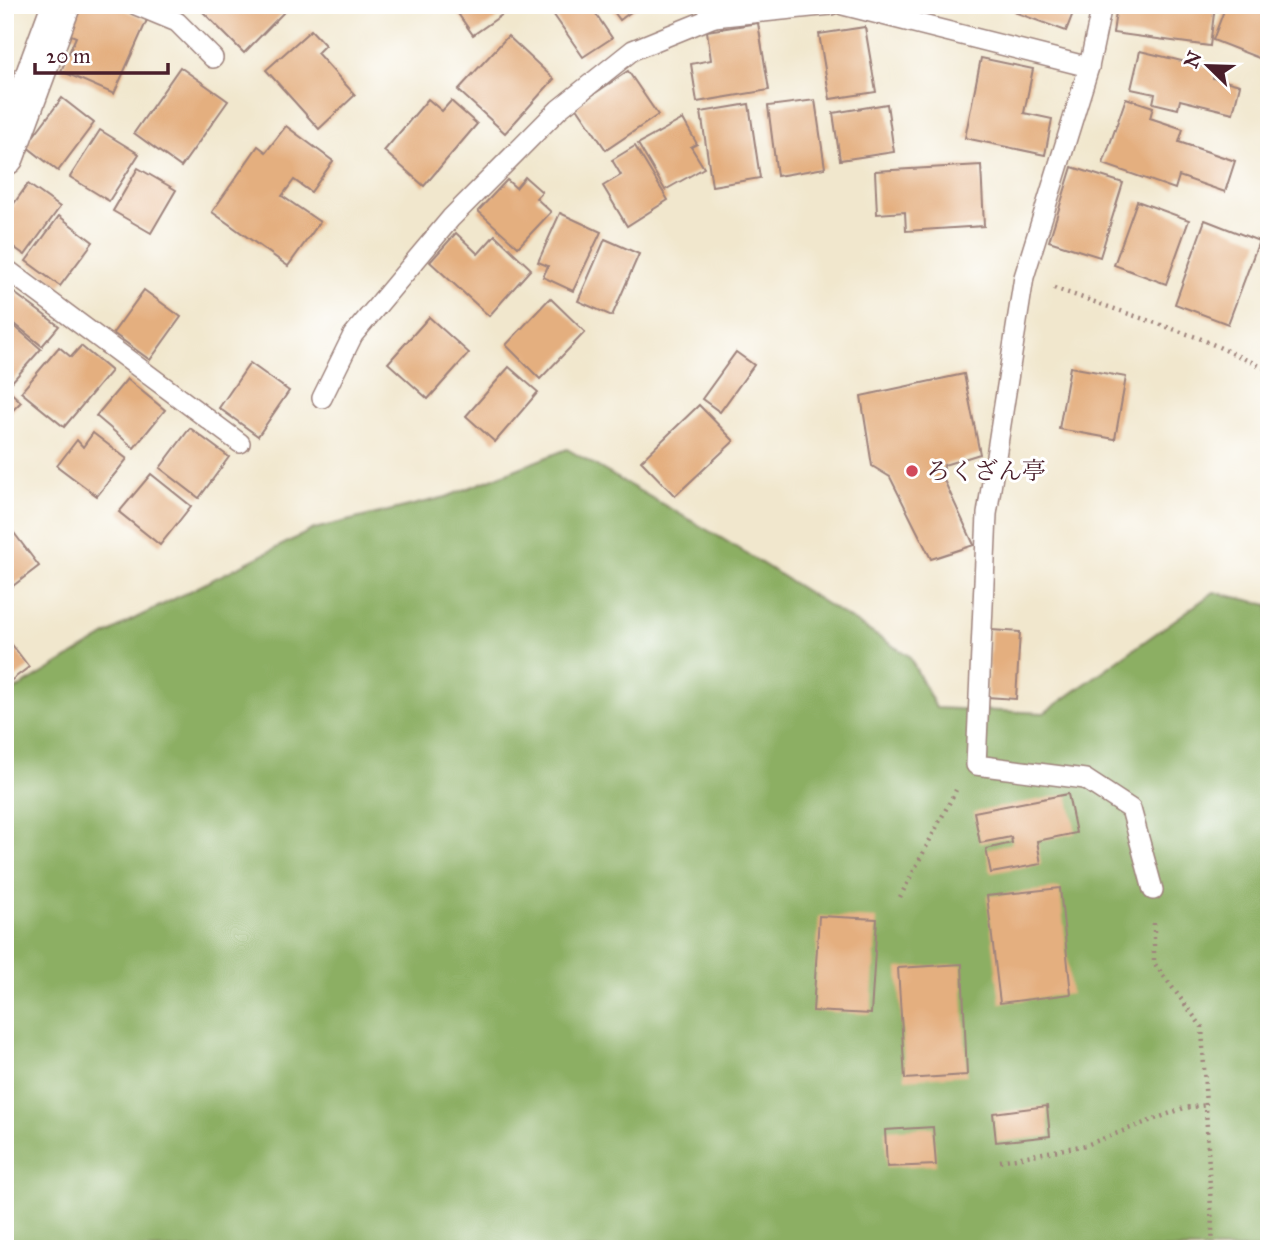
<svg xmlns="http://www.w3.org/2000/svg" width="1274" height="1254" font-family="'IM FELL Great Primer','Noto Serif JP',serif">
  <rect width="100%" height="100%" fill="#fff"/>
  <filter id="ink" filterUnits="userSpaceOnUse"><feTurbulence type="fractalNoise" baseFrequency=".0143" numOctaves="2"/><feDisplacementMap in="SourceGraphic" scale="14" xChannelSelector="R" yChannelSelector="G"/><feConvolveMatrix kernelMatrix="1 2 1 2 8 2 1 2 1" color-interpolation-filters="sRGB"/></filter>
  <filter id="wash" filterUnits="userSpaceOnUse"><feTurbulence type="fractalNoise" baseFrequency=".00686" numOctaves="4" result="noise"/><feDisplacementMap in="SourceGraphic" scale="28" xChannelSelector="R" yChannelSelector="G"/><feGaussianBlur stdDeviation="1.57" result="paint"/><feColorMatrix in="noise" values="0 0 0 0 0 0 0 0 0 0 0 0 0 0 0 0 0 1.4 0 .05"/><feComposite in="paint" operator="in"/></filter>
  <g filter="url(#wash)">
    <rect width="100%" height="100%" fill="#f1e7cd"/>
    <polygon fill="#8caf63" stroke="#6b6747" stroke-width="2" points="567,449 723,539 909,656 936,708 1044,713 1214,592 1269,605 1269,1249 5,1249 5,696 128,622 314,529 446,497"/>
    <g id="blocks">
      <g fill="#e4af7f">
        <polygon points="75,5 114,5 147,20 114,94 61,71 76,37 64,32"/>
        <polygon points="196,5 281,5 286,10 244,53"/>
        <polygon points="452,5 516,5 473,35"/>
        <polygon points="547,5 590,5 612,38 583,57"/>
        <polygon points="609,5 640,5 620,20"/>
        <polygon points="1017,5 1076,5 1066,31 1014,12"/>
        <polygon points="1117,5 1215,5 1210,46 1113,33"/>
        <polygon points="1226,5 1269,5 1269,62 1213,40"/>
        <polygon points="758,23 769,90 697,102 691,64 711,60 707,31"/>
        <polygon points="865,27 876,92 830,99 819,34"/>
        <polygon points="311,30 325,45 317,53 355,95 319,129 266,70"/>
        <polygon points="508,36 554,79 505,133 458,90"/>
        <polygon points="1140,51 1215,69 1213,78 1240,85 1233,113 1180,100 1178,109 1153,103 1155,94 1131,89"/>
        <polygon points="981,58 1033,69 1024,113 1052,119 1045,155 965,138"/>
        <polygon points="180,67 228,101 181,167 134,133"/>
        <polygon points="628,71 658,115 606,150 576,106"/>
        <polygon points="62,98 94,123 58,171 26,146"/>
        <polygon points="1126,98 1153,107 1150,118 1183,129 1179,142 1235,161 1225,192 1179,176 1175,189 1103,164"/>
        <polygon points="428,99 442,111 451,101 477,124 424,186 384,151"/>
        <polygon points="815,100 825,168 777,176 768,106"/>
        <polygon points="749,104 760,178 712,186 701,112"/>
        <polygon points="887,104 894,152 840,160 833,113"/>
        <polygon points="683,119 697,144 691,147 704,168 665,190 638,144"/>
        <polygon points="286,126 333,161 311,192 294,180 282,196 320,222 288,266 212,212 258,146 266,152"/>
        <polygon points="100,130 139,154 109,201 70,177"/>
        <polygon points="635,146 668,200 627,226 603,186 621,175 612,160"/>
        <polygon points="981,165 984,226 906,231 905,212 877,214 875,171"/>
        <polygon points="1072,167 1123,183 1100,257 1049,241"/>
        <polygon points="138,168 176,190 151,233 113,211"/>
        <polygon points="525,177 542,192 536,198 551,212 518,247 478,211 507,180 516,188"/>
        <polygon points="28,184 60,207 25,255 5,241 5,216"/>
        <polygon points="1137,201 1189,220 1166,284 1114,265"/>
        <polygon points="560,213 601,232 573,291 543,277 548,266 538,262"/>
        <polygon points="59,216 93,242 60,286 26,261"/>
        <polygon points="1205,220 1259,241 1228,324 1175,304"/>
        <polygon points="456,233 478,254 495,235 531,269 489,316 430,262"/>
        <polygon points="605,239 639,254 612,316 578,301"/>
        <polygon points="5,286 59,326 42,346 5,316"/>
        <polygon points="144,290 181,317 150,360 113,333"/>
        <polygon points="550,298 585,332 540,379 506,345"/>
        <polygon points="429,317 469,353 428,399 388,363"/>
        <polygon points="5,318 41,349 10,384 5,379"/>
        <polygon points="81,346 111,371 64,427 21,392 59,347 71,357"/>
        <polygon points="736,352 754,365 720,412 702,399"/>
        <polygon points="250,363 289,391 258,436 219,408"/>
        <polygon points="509,367 538,392 495,442 466,416"/>
        <polygon points="1070,367 1126,377 1115,439 1059,429"/>
        <polygon points="964,374 980,454 944,465 943,478 974,545 931,559 890,477 872,466 861,396"/>
        <polygon points="127,379 165,410 134,448 96,416"/>
        <polygon points="5,387 21,402 5,418"/>
        <polygon points="699,405 734,441 675,496 641,461"/>
        <polygon points="190,428 229,457 199,498 160,468"/>
        <polygon points="93,433 127,459 97,496 57,466 77,440 83,447"/>
        <polygon points="151,474 191,506 160,545 119,512"/>
        <polygon points="5,521 39,566 5,592"/>
        <polygon points="991,630 1020,632 1016,699 987,697"/>
        <polygon points="7,638 29,667 5,685 5,639"/>
        <polygon points="1068,794 1076,833 1037,841 1041,864 991,873 986,849 1012,843 1011,837 980,843 974,812"/>
        <polygon points="1060,888 1071,994 1000,1003 987,896"/>
        <polygon points="819,916 877,919 871,1014 813,1011"/>
        <polygon points="962,964 967,1075 905,1079 898,968"/>
        <polygon points="1047,1106 1050,1136 996,1142 993,1113"/>
        <polygon points="933,1127 936,1165 887,1167 885,1130"/>
      </g>
    </g>
  </g>
  <g filter="url(#ink)">
    <use href="#blocks" fill-opacity="0" stroke="#9e837c" stroke-width="2"/>
    <g fill="none" stroke-linecap="round" stroke-linejoin="round">
      <defs>
        <g id="service">
          <polyline points="136,5 177,22 213,58"/>
          <polyline points="706,5 714,17 831,5"/>
          <polyline points="843,5 1089,67 1102,5"/>
          <polyline points="1089,67 1024,277 987,514 976,765 1085,779 1131,809 1153,890"/>
          <polyline points="5,268 240,443"/>
          <polyline points="322,398 353,335 451,218 559,109 633,50 714,17"/>
        </g>
        <polyline id="minor" points="5,156 61,5"/>
      </defs>
      <use href="#service" stroke="#9e837c" stroke-width="22"/>
      <use href="#minor" stroke="#9e837c" stroke-width="41"/>
      <g stroke="#9e837c" stroke-width="4.5" stroke-dasharray="2 5" stroke-linecap="butt">
        <polyline points="1054,288 1199,338 1269,370"/>
        <polyline points="900,897 956,790"/>
        <polyline points="1154,923 1154,963 1202,1027 1213,1249"/>
        <polyline points="1000,1161 1086,1145 1184,1108 1208,1105"/>
      </g>
      <use href="#service" stroke="#fff" stroke-width="19"/>
      <use href="#minor" stroke="#fff" stroke-width="38"/>
    </g>
  </g>
  <circle fill="#d1495b" stroke="#fff" stroke-width="2.5" cx="912" cy="471" r="7"/>
  <g text-anchor="middle" dominant-baseline="central" stroke-width="6" stroke-linejoin="round" paint-order="stroke">
    <g font-size="24" fill="#4a1f2b" stroke="#fff" text-anchor="start">
      <text x="926" y="471">ろくざん亭</text>
    </g>
  </g>
  <rect width="1274" height="1254" fill="none" stroke="#fff" stroke-width="28"/>
  <g transform="translate(1208 66) rotate(293)" stroke="#ffffff" stroke-width="5" paint-order="stroke">
  <path d="M0-5L12 26L0 18L-12 26Z" fill="#4a1f2b"/>
  <text y="-10" font-size="19" font-weight="bold" text-anchor="middle" fill="#4a1f2b">N</text>
  </g>
  <path d="M35 63v10h133v-10" fill="none" stroke="#4a1f2b" stroke-width="3.5"/>
  <text x="46" y="63" font-size="21" fill="#4a1f2b" stroke="#ffffff" stroke-width="5" paint-order="stroke">20 m</text>
</svg>
